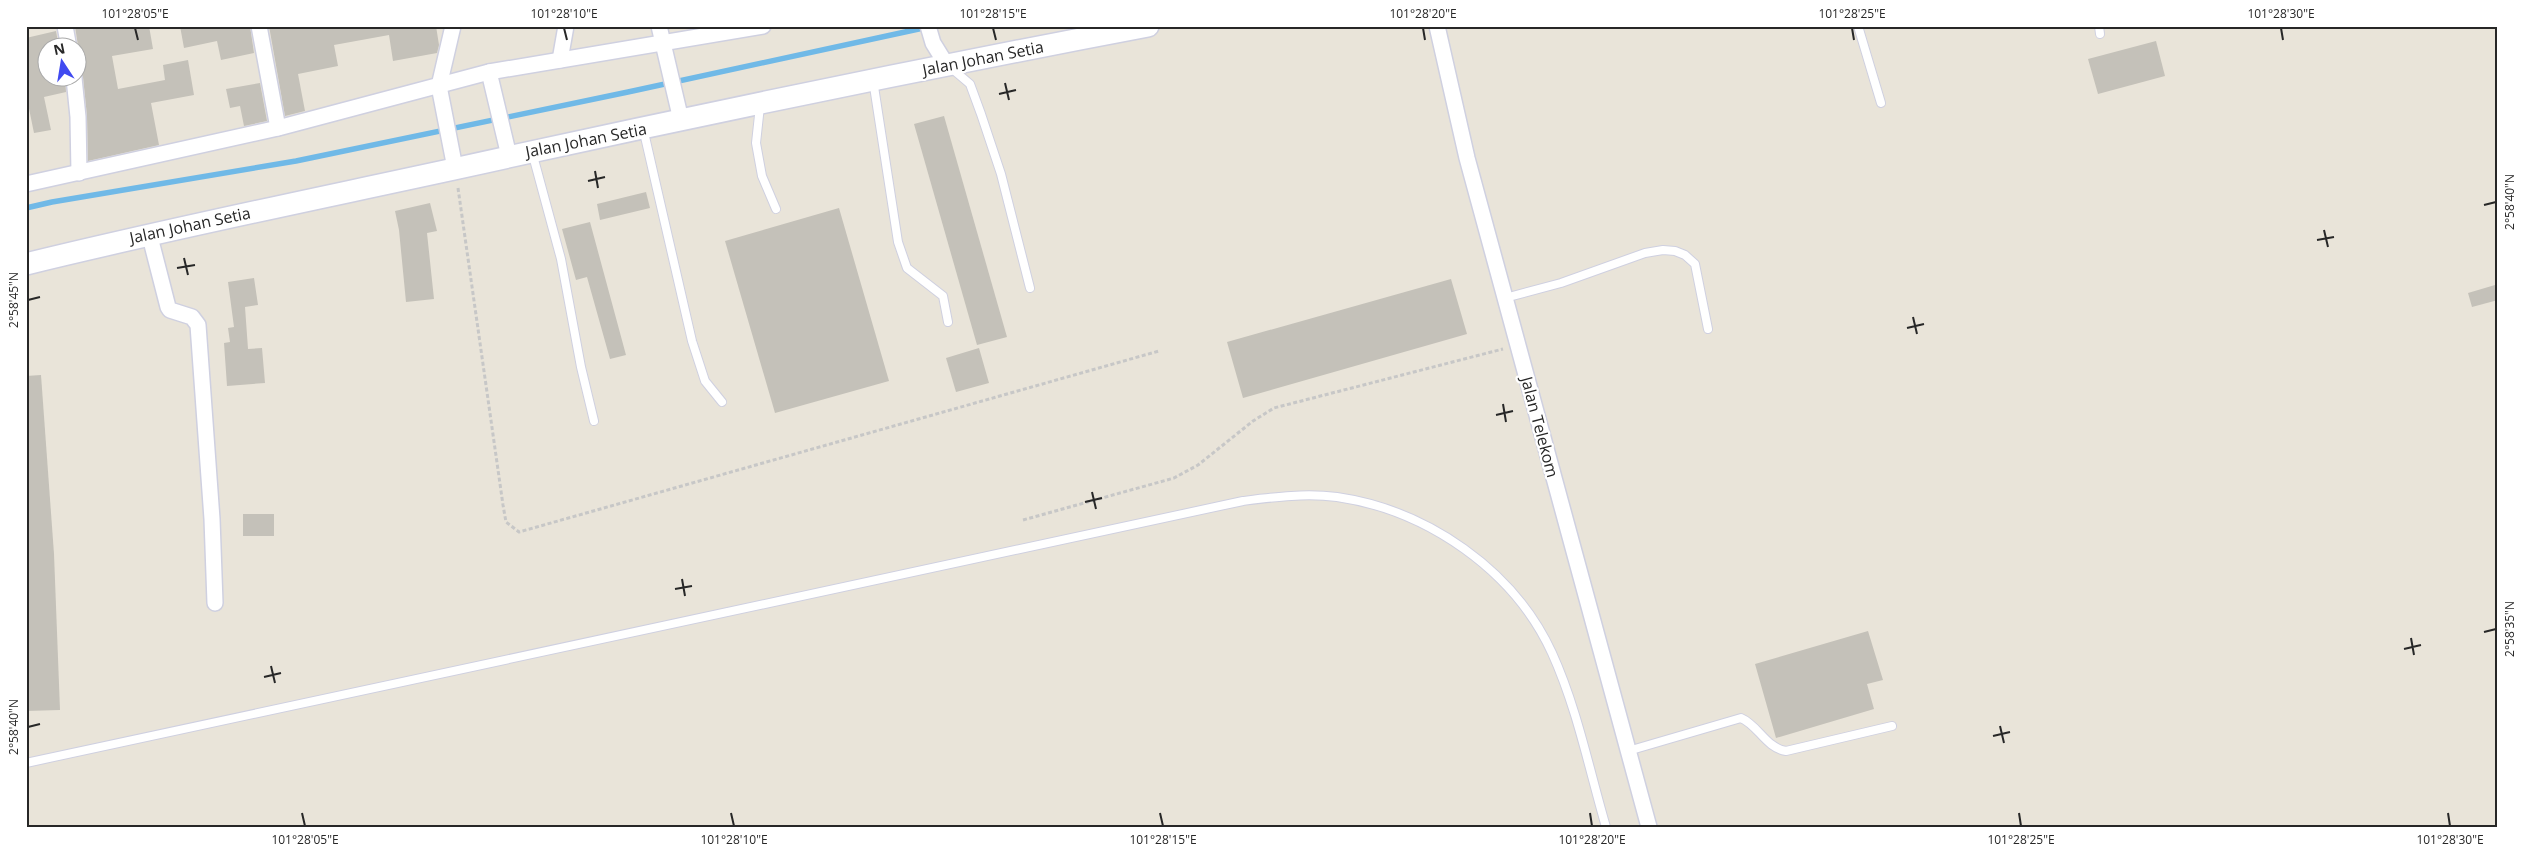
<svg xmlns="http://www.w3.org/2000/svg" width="2524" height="853" font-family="'Open Sans',sans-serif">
  <rect width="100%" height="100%" fill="#e9e4d9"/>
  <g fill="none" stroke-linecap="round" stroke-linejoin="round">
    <polyline stroke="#70b9e7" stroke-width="5.5" points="26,208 52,202 296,161 628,92 928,27"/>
  </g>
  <g fill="#c4c1b9">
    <polygon points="75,26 149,26 153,49 112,56 118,89 165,80 163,65 188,60 194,95 151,103 159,145 88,161 87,116 83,77 78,69 78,46"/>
    <polygon points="180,26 250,26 254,53 221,60 217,41 184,48"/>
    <polygon points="269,26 436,26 439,45 437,53 393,61 389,35 334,45 338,66 298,74 305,111 285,116"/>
    <polygon points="56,31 59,48 48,48 48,78 65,78 66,92 44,97 51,130 34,133 26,94 26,38"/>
    <polygon points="2156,41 2165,76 2098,94 2088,59"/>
    <polygon points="260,83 267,121 244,126 240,106 230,108 226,89"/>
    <polygon points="944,116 1007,337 977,345 914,124"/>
    <polygon points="646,192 650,208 600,220 597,204"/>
    <polygon points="430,203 437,231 427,233 434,299 406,302 399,230 395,211"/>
    <polygon points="839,208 889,381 775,413 725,241"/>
    <polygon points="590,222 626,355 610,359 587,277 576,280 562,229"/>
    <polygon points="254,278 258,305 245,307 248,349 262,348 265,383 227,386 224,343 230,342 228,328 234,327 228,282"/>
    <polygon points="1451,279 1467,334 1243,398 1227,342"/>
    <polygon points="2495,285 2498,300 2472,307 2468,293"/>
    <polygon points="979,348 989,383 956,392 946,358"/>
    <polygon points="41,375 54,554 60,710 26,711 26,376"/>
    <rect x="243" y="514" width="31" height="22"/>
    <polygon points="1868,631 1883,680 1867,684 1874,709 1776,738 1755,664"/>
  </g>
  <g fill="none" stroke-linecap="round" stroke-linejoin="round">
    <defs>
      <g id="lane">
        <polyline points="1858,26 1881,103"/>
        <polyline points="2099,26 2100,34"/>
        <polyline points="950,67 970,84 981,114 1001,174 1030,288"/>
        <polyline points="873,80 898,242 907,268 943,296 948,322"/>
        <polyline points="760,106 756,143 762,176 776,209"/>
        <polyline points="643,128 692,341 705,381 722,402"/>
        <polyline points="532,152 561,259 581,367 594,421"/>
        <polyline points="1505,298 1561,283 1645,253 1663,250 1675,251 1685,255 1695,264 1708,329"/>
        <path d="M1628 751 1741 718C1758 725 1766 748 1786 751L1892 726"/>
        <path d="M26 763 1243 501C1275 497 1305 493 1337 497 1427 510 1514 570 1552 653 1577 708 1589 769 1606 827"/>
      </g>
      <g id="street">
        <polyline points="65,26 69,48"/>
        <polyline points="259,26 278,128"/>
        <polyline points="453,26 439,86 455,168"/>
        <polyline points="659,26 681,120"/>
        <polyline points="928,26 933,43 946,64"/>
        <polyline points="1437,26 1467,158 1649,827"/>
        <polyline points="560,60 566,26"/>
        <polyline points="489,72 509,156"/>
        <polyline points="74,78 78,117 79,173"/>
        <polyline points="26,184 278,128 489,72 763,26"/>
        <polyline points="149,233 168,307 170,310 192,317 198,325 212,519 215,603"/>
      </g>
      <path id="secondary" d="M26 264C168 229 311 200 454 169 684 118 916 70 1148 26"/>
    </defs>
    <use href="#lane" stroke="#cfd0e0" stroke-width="10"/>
    <use href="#street" stroke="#cfd0e0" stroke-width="18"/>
    <use href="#secondary" stroke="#cfd0e0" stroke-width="24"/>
    <g stroke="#c7c7c7" stroke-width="3" stroke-dasharray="4 2.5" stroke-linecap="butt">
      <polyline points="458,188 503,505 506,522 519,532 1159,351"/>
      <polyline points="1023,520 1174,478 1198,465 1253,421 1274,408 1503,349"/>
    </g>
    <use href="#lane" stroke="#fff" stroke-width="8"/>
    <use href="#street" stroke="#fff" stroke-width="15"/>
    <use href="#secondary" stroke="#fff" stroke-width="21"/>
  </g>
  <path fill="none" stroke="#272727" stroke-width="2" d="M135 28 138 40M564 28 567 40M993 28 996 40M1423 28 1425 40M1852 28 1854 40M2281 28 2283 40M1005 83 1009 100M999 94 1016 90M595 171 598 188M588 181 605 177M2484 205 2496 202M2324 230 2328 247M2317 240 2334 237M184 258 188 275M177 268 195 265M28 300 40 297M1913 317 1917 334M1907 328 1924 324M1503 404 1506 422M1496 415 1513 411M1092 492 1096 509M1085 502 1102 498M682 579 685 596M675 589 692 586M2484 632 2496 629M2411 638 2414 655M2404 649 2421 645M271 666 275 683M264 677 281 673M2000 726 2004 743M28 727 40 724M1993 736 2010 732M302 813 305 826M731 813 734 826M1160 813 1163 826M1590 813 1592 826M2019 813 2021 826M2448 813 2450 826"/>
  <g text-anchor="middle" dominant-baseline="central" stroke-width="4.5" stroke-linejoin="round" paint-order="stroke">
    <g font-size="16" fill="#272727" stroke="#fff">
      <text transform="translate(983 58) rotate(-11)">Jalan Johan Setia</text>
      <text transform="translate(586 140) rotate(-11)">Jalan Johan Setia</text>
      <text transform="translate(190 225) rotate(-12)">Jalan Johan Setia</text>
      <text transform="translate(1540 427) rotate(75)">Jalan Telekom</text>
    </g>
  </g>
  <rect width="2524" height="853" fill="none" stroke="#ffffff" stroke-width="55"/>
  <g transform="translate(62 62) rotate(348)"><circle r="24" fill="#ffffff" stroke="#a9a9a9"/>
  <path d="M0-4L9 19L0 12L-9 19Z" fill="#404af0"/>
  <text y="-8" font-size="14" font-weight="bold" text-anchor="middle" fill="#272727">N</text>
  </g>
  <rect x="28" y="28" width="2468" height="798" fill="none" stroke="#272727" stroke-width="2"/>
  <g font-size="12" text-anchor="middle" fill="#272727">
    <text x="135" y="18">101°28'05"E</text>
    <text x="564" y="18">101°28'10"E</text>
    <text x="993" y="18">101°28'15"E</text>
    <text x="1423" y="18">101°28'20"E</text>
    <text x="1852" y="18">101°28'25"E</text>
    <text x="2281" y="18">101°28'30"E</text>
    <text transform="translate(2510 202) rotate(-90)" y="4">2°58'40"N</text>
    <text transform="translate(14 300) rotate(-90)" y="4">2°58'45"N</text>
    <text transform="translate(2510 629) rotate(-90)" y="4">2°58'35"N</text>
    <text transform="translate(14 727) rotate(-90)" y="4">2°58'40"N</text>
    <text x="305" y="844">101°28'05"E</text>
    <text x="734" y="844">101°28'10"E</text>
    <text x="1163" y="844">101°28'15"E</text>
    <text x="1592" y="844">101°28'20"E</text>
    <text x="2021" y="844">101°28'25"E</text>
    <text x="2450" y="844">101°28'30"E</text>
  </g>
</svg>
